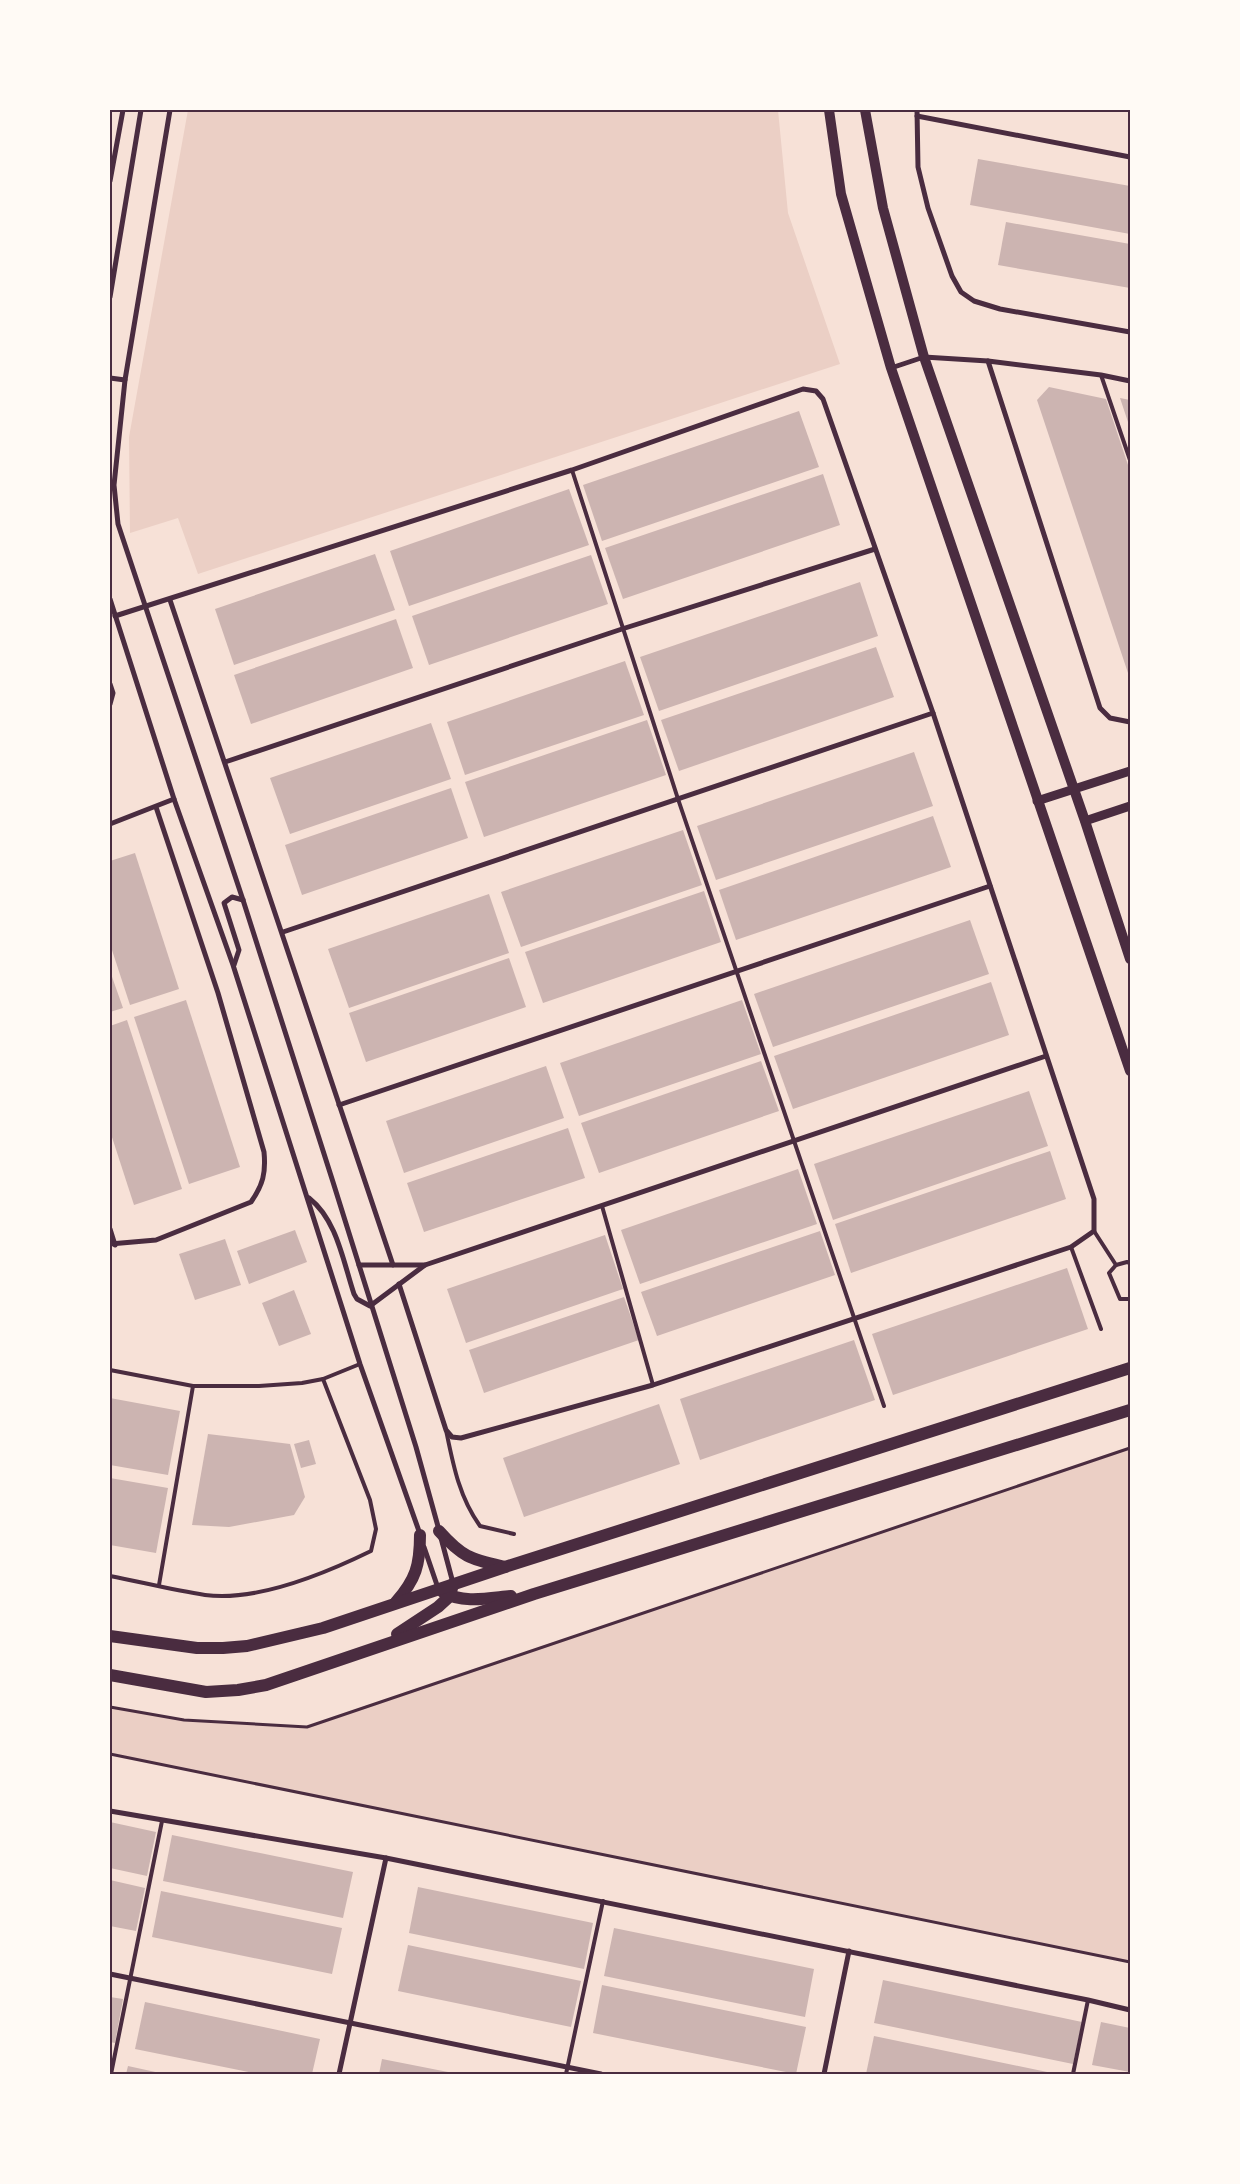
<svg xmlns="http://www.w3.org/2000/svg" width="1240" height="2184" font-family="Georgia,serif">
  <rect width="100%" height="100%" fill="#f7e1d7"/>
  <g fill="#ebcfc5">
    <polygon points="188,110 778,110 788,213 840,364 198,574 178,518 130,533 129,437"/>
    <polygon points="1130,1448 1130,1962 110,1754 110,1707 184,1720 307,1727"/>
  </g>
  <g fill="#ccb4b1">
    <polygon points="978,159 1130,186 1130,234 970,205"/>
    <polygon points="1006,222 1130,244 1130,288 998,265"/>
    <polygon points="1049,387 1106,399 1130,471 1130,679 1037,400"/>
    <polygon points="1120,398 1130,400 1130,428"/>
    <polygon points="799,411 819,467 602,541 583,485"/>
    <polygon points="823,474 840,525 623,599 605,548"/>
    <polygon points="569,489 589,545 409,606 390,551"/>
    <polygon points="375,554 395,610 234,665 215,609"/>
    <polygon points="591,555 608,604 429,665 412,616"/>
    <polygon points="860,582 878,636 659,711 640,657"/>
    <polygon points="396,619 413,668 251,724 234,675"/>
    <polygon points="876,647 894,697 679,771 661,720"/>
    <polygon points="625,661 644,715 465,775 447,722"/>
    <polygon points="647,720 666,775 484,837 465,782"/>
    <polygon points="431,723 451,779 290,834 270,778"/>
    <polygon points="914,752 933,806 716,880 697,826"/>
    <polygon points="451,788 468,838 302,895 285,845"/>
    <polygon points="933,816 951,867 736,940 719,890"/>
    <polygon points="683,830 702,885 521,947 501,892"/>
    <polygon points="135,853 179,989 130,1005 110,944 110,861"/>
    <polygon points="704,891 721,942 543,1003 525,952"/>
    <polygon points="489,894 509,953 349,1008 328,949"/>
    <polygon points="970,920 989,974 773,1047 754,994"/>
    <polygon points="509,958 526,1007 366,1062 349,1013"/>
    <polygon points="110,971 123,1008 110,1012"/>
    <polygon points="991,982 1009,1035 793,1109 774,1056"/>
    <polygon points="186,1000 240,1167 189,1184 134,1017"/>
    <polygon points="742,1000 761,1054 579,1116 560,1063"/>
    <polygon points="127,1020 182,1189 134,1205 110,1131 110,1026"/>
    <polygon points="761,1061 779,1111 599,1173 581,1123"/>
    <polygon points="546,1066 564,1118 404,1173 386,1121"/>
    <polygon points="1029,1091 1048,1146 833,1220 814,1164"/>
    <polygon points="568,1128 585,1178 424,1232 407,1183"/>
    <polygon points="1050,1151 1066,1199 851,1273 835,1224"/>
    <polygon points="798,1169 817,1224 640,1284 621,1230"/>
    <polygon points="295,1230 307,1262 249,1284 237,1251"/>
    <polygon points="820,1231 835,1275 657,1336 641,1292"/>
    <polygon points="605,1235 623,1289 466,1343 447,1289"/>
    <polygon points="225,1239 241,1285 195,1300 179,1254"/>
    <polygon points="1067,1268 1088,1329 893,1395 872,1334"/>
    <polygon points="294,1290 311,1334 279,1346 262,1303"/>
    <polygon points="624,1297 639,1340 484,1393 469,1350"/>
    <polygon points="854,1340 875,1400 700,1460 680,1399"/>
    <polygon points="110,1398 180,1411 168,1475 110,1465"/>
    <polygon points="659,1404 680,1464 524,1517 503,1458"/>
    <polygon points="208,1434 290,1444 305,1497 294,1515 229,1527 192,1525"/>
    <polygon points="309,1440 316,1464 301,1468 294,1444"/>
    <polygon points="110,1478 168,1488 156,1553 110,1545"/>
    <polygon points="110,1822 156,1832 147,1876 110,1868"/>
    <polygon points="172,1835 353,1872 343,1918 163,1881"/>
    <polygon points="110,1880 145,1888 136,1931 110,1926"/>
    <polygon points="418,1887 593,1923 584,1969 409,1933"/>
    <polygon points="161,1891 342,1928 332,1974 152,1937"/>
    <polygon points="614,1928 814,1969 805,2017 604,1976"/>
    <polygon points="408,1945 581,1981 571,2027 398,1991"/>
    <polygon points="883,1980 1082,2022 1073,2064 874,2023"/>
    <polygon points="602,1985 806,2027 796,2074 593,2033"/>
    <polygon points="110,1997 123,1999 115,2043 110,2042"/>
    <polygon points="145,2002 320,2039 312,2074 258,2074 135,2049"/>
    <polygon points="1101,2022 1130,2028 1130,2072 1092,2065"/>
    <polygon points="874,2036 1052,2073 1052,2074 866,2074"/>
    <polygon points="382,2059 448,2072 452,2074 379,2074"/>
    <polygon points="128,2066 160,2073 160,2074 126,2074"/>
  </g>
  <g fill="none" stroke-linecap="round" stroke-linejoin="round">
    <g stroke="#4a2c40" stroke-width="3">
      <polyline points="110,1707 184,1720 307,1727 1130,1448"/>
      <polyline points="110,1754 1130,1962"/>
    </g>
    <g stroke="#4a2c40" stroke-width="4">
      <polyline points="1101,375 1130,460"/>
      <polyline points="572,470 678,799 884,1406"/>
      <polyline points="602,1206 653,1385"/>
      <polyline points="1094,1231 1116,1265 1127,1262 1130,1263"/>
      <polyline points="1071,1247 1101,1329"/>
      <polyline points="1116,1265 1109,1273 1120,1299 1130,1299"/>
      <polyline points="110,1370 193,1386 259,1386 302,1383 323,1379 360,1364"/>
      <path d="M446 1430C453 1464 459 1497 480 1526L514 1534"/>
      <path d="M110 1576C141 1582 173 1590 205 1595 257 1602 324 1574 371 1551L376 1529 370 1500 323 1379"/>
      <polyline points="159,1585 193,1386"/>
      <polyline points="111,2074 162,1821"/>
      <polyline points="566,2074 603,1901"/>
      <polyline points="1073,2074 1088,2000"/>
    </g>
    <g stroke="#4a2c40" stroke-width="5">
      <polyline points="170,110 125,380 114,485 118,524 243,900 333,1182 416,1447 439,1530"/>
      <polyline points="917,110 918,167 928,208 952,276 961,292 974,301 1000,309 1130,332"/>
      <polyline points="917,116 1130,157"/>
      <polyline points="110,181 123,110"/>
      <polyline points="110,297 141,110"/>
      <polyline points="988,361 1100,708 1110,718 1130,722"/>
      <polyline points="891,368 924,357 988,361 1101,375 1130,381"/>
      <polyline points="110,378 125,380"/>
      <polyline points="110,599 174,799 233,965 360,1364 420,1534"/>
      <polyline points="170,600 393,1265"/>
      <polyline points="115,616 572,470 803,389 816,391 823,399 933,713 1094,1199 1094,1231 1071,1247 653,1385 461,1438 452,1437 446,1430 399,1284"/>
      <polyline points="110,684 113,693 110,704"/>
      <polyline points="225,762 622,629 875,549"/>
      <polyline points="110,824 174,799"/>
      <polyline points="283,932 933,713"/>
      <polyline points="234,965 239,950 224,903 232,897 243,900"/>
      <polyline points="339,1105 990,886"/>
      <path d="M309 1198C337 1220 343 1261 354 1294L357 1299 370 1306 425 1265 1046 1056"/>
      <polyline points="110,1229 115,1245"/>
      <path d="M110 1244 156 1240 251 1202C263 1185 266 1173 264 1152L218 993 156 807"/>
      <polyline points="359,1265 425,1265"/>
      <polyline points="441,1538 453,1583"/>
      <polyline points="424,1547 438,1588"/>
      <polyline points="110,1811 386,1858 1088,2000 1130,2010"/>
      <polyline points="110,1974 601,2074"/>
      <polyline points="339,2074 386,1858"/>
      <polyline points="824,2074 849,1951"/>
    </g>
    <g stroke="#4a2c40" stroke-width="9">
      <polyline points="1037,801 1130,771"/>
      <polyline points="1085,821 1130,806"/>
    </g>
    <g stroke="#4a2c40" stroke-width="10">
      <polyline points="829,110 841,194 891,368 1130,1071"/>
      <polyline points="865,110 883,208 924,357 1085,821 1130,959"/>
    </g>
    <g stroke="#4a2c40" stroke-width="12">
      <path d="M439 1531C463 1558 471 1559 505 1567"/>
      <path d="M443 1592C463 1604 489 1598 511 1596"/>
      <path d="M396 1602C416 1579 420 1565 420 1535"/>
      <polyline points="397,1634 438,1607 450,1596 453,1584"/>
      <polyline points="110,1636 197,1648 223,1648 247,1646 323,1628 505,1567 1130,1368"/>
      <polyline points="110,1675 206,1692 238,1690 266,1685 534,1594 1130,1410"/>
    </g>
  </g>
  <rect width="1240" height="2184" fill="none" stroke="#fffaf5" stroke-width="222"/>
  <rect x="111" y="111" width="1018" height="1962" fill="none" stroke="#4a2c40" stroke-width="2"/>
</svg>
